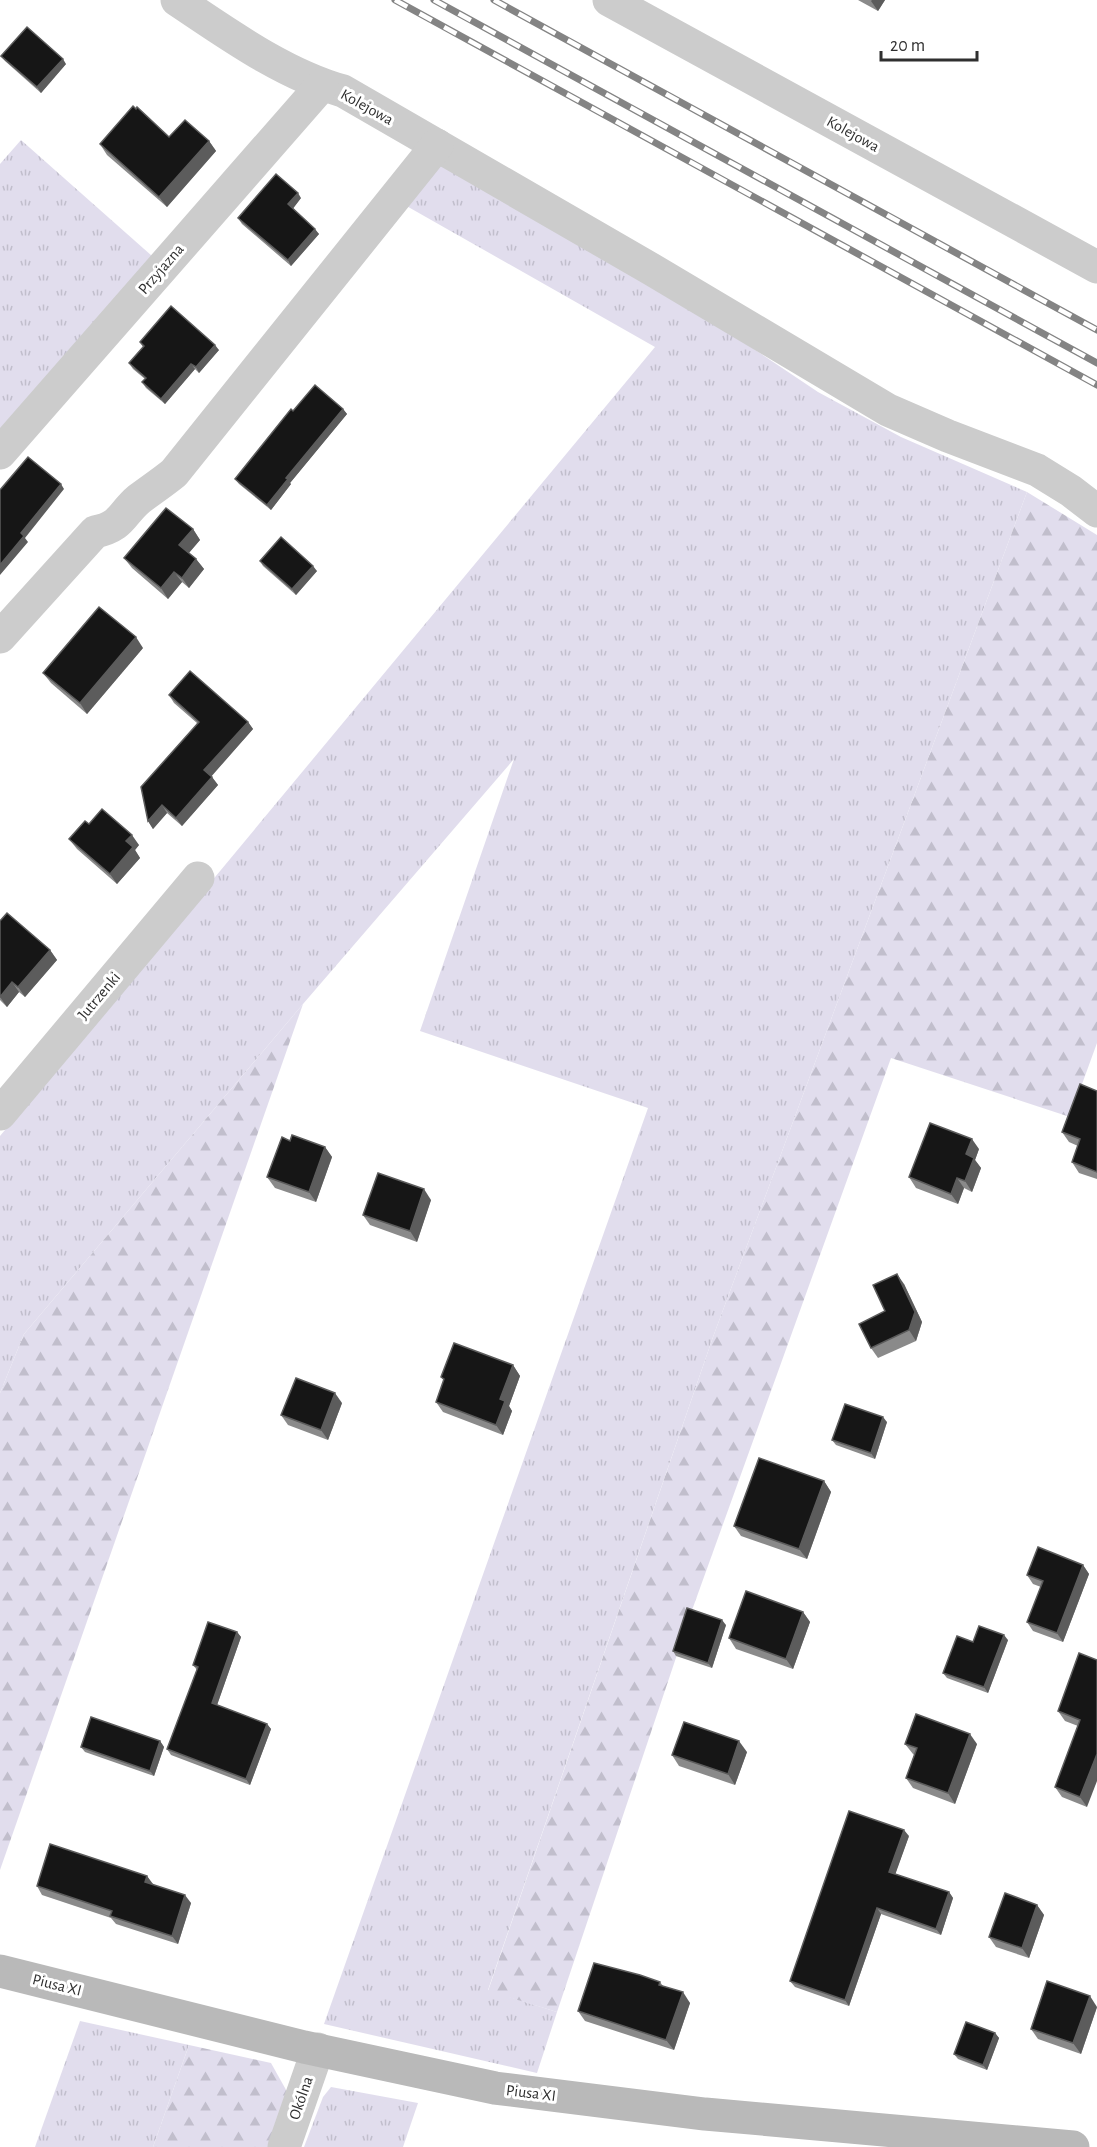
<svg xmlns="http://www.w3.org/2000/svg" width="1097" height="2147" font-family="'Alegreya Sans',sans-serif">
  <defs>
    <pattern id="grass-tufts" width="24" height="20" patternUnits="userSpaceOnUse" patternTransform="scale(1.5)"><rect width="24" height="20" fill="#e1dded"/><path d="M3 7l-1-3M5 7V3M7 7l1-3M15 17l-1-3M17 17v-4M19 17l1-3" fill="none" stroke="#c1becc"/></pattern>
    <pattern id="forest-firs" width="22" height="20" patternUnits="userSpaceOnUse" patternTransform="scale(1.5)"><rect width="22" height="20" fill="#e1dded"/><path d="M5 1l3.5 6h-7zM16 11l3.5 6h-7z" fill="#c1becc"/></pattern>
  </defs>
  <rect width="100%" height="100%" fill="#fff"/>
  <g fill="url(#grass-tufts)">
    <polygon points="21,140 152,256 0,432 0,164"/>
    <polygon points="438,159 690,306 818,392 901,437 1027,492 713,1337 488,1990 557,2012 537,2073 324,2024 648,1108 420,1031 514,759 303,1004 24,1334 0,1393 0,1136 655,347 403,204"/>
    <polygon points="80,2021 189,2045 153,2147 35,2147"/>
    <polygon points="331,2087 418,2103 403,2147 304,2147 323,2097"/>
  </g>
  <g fill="url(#forest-firs)">
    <polygon points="1027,492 1097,535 1097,1043 1070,1117 891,1058 691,1613 557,2012 488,1991 713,1337"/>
    <polygon points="303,1004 0,1870 0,1393 24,1334"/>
    <polygon points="189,2045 271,2063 290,2097 275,2147 153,2147"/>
  </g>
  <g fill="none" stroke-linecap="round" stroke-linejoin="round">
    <g stroke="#ccc" stroke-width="33">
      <path d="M177 0C228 34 283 74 343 91L651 269 888 410 948 436 1037 470 1071 491 1097 511"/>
      <polyline points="609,0 1097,267"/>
      <polyline points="0,453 322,85"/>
      <path d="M0 637 95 532C123 526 121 514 139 499 151 490 163 482 174 473L437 145"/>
      <polyline points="0,1114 198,878"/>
      <polyline points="284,2147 318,2049"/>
    </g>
    <polyline stroke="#b9b9b9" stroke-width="33" points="0,1971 304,2047 495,2088 705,2114 1073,2147"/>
    <defs>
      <g id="rail">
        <polyline points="395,0 1097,385"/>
        <polyline points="434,0 1097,363"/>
        <polyline points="494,0 1097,330"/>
      </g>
    </defs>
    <use href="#rail" stroke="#848484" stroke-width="7"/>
    <use href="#rail" stroke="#fff" stroke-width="4.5" stroke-dasharray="14" stroke-linecap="butt"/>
  </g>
  <g fill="#8a8a8a">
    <polygon points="858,0 885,0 878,11"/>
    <polygon points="1,56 66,64 41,93 5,61"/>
    <polygon points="169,137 209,141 216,151 167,207 107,155 100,144"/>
    <polygon points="301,198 292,209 319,234 291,266 242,224 238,218"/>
    <polygon points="140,342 219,350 199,373 195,369 165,404 146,388 142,382 145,379 133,369 129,363 143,347"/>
    <polygon points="343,409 347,414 290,483 291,484 271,510 239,484 235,479 293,411"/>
    <polygon points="193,529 200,540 189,553 196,559 204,569 189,588 182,582 168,599 132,568 124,558"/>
    <polygon points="260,561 317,571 296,595 263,566"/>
    <polygon points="143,648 87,714 51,683 43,673"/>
    <polygon points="169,695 248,722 253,729 211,776 218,785 182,826 167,813 153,829 148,821 197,723 174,703"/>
    <polygon points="89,824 139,845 135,850 140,858 117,884 77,849 69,839"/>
    <polygon points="0,921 50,950 57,960 25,997 19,992 7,1007 0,1000"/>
    <polygon points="1097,1091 1097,1179 1079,1173 1072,1162 1078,1146 1069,1142 1062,1132"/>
    <polygon points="290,1141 325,1147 332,1157 316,1202 275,1188 267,1177"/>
    <polygon points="979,1149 975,1160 981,1168 972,1192 964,1188 958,1204 916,1188 909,1177"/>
    <polygon points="431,1200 417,1242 370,1225 363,1215"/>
    <polygon points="904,1284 922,1322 916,1341 878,1358 871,1348 885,1311"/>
    <polygon points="513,1365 520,1376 509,1406 512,1411 503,1435 443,1412 436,1402 444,1381 441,1377"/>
    <polygon points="342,1403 328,1440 288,1425 281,1415"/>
    <polygon points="887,1422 875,1459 836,1445 832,1440"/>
    <polygon points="824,1481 831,1492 807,1559 741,1536 734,1526"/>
    <polygon points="1083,1565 1089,1574 1063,1642 1033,1631 1027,1622 1041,1587 1033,1584 1027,1575"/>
    <polygon points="803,1612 810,1622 793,1669 736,1649 729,1638"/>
    <polygon points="726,1625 712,1668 676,1656 673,1651"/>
    <polygon points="237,1632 241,1637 217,1705 267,1724 271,1729 250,1785 171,1755 167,1749 197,1670 193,1665"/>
    <polygon points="1008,1640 988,1693 947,1678 943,1673 973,1642"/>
    <polygon points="1079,1653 1087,1807 1062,1797 1055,1787 1078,1726 1065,1721 1058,1711"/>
    <polygon points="160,1741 164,1747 154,1776 85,1752 81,1747"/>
    <polygon points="905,1744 977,1744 955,1804 913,1788 906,1778 914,1755 913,1754"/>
    <polygon points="747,1752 735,1785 679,1766 672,1755"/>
    <polygon points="909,1836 895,1874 949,1892 953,1898 941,1935 881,1914 849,2006 795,1987 790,1981"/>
    <polygon points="147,1876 152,1884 191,1903 178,1944 116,1924 111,1918 42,1895 37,1886"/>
    <polygon points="1037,1905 1044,1915 1029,1958 996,1947 989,1937"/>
    <polygon points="660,1982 663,1986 690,2003 674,2050 585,2021 578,2011"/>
    <polygon points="1097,2007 1081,2054 1038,2039 1031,2029"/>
    <polygon points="995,2033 999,2038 987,2070 958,2059 954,2054"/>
  </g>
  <g fill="#5c5c5c">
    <polygon points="872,0 885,0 878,11 871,1"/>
    <polygon points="63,59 66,64 41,93 37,87"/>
    <polygon points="209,141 216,151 167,207 159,197"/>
    <polygon points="298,193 301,198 292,210 288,204"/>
    <polygon points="315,229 319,234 291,266 288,260"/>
    <polygon points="215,345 219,350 199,373 196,367"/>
    <polygon points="191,364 195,369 165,404 161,399"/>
    <polygon points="343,409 347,414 290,483 291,484 271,510 267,505 286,478"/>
    <polygon points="61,484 64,489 25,538 28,542 0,575 0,565 21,533"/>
    <polygon points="193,529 200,540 187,555 179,545"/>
    <polygon points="196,559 204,569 189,588 182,578"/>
    <polygon points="313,566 317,571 296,595 292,589"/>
    <polygon points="174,572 182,582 168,599 161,588"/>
    <polygon points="136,637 143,648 87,714 80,703"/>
    <polygon points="248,722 253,729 210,778 204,770"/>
    <polygon points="212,777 218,785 182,826 176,818"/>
    <polygon points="162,805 167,813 153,829 148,821"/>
    <polygon points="132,835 139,845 135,850 140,858 117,884 110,874 126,841"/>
    <polygon points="50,950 57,960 25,997 18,987"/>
    <polygon points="12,982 19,992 7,1007 0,997"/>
    <polygon points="972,1139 979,1149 975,1160 981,1168 972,1192 965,1181 966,1154"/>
    <polygon points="325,1147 332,1157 316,1202 309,1192"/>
    <polygon points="957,1178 964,1188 958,1204 951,1194"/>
    <polygon points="424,1189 431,1200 417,1242 410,1231"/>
    <polygon points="897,1274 904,1284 922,1322 916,1341 909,1330"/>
    <polygon points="513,1365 520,1376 509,1406 512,1411 503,1435 496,1425 500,1399"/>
    <polygon points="335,1393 342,1403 328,1440 321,1430"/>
    <polygon points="883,1417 887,1422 875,1459 871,1453"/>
    <polygon points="824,1481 831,1492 807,1559 799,1549"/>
    <polygon points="1083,1565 1089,1574 1063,1642 1057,1633"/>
    <polygon points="803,1612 810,1622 793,1669 786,1659"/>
    <polygon points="722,1620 726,1625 712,1668 708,1663"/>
    <polygon points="237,1632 241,1637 216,1708 212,1703"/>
    <polygon points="1004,1635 1008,1640 988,1693 984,1687"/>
    <polygon points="267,1724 271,1729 250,1785 246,1779"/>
    <polygon points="970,1734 977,1744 955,1804 948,1793"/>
    <polygon points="160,1741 164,1747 154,1776 150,1771"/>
    <polygon points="739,1741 747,1752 735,1785 728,1774"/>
    <polygon points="1097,1754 1097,1781 1087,1807 1080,1797"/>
    <polygon points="904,1830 909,1836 894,1878 889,1872"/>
    <polygon points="147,1876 153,1884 151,1890 145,1882"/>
    <polygon points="949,1892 953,1898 941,1935 936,1929"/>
    <polygon points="185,1895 191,1903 178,1944 172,1936"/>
    <polygon points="1037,1905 1044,1915 1029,1958 1022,1948"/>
    <polygon points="877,1908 881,1914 849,2006 845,2000"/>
    <polygon points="683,1992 690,2003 674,2050 666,2040"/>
    <polygon points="1090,1996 1097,2007 1081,2054 1073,2043"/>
    <polygon points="995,2033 999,2038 987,2070 983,2065"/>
  </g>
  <g fill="#161616" stroke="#5c5c5c" stroke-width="1.5">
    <polygon points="27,27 63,59 37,87 1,56"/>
    <polygon points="133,106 136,109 137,107 169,137 185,120 209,141 159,197 100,144"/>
    <polygon points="276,174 298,193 288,204 315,229 288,260 238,218"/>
    <polygon points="171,306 215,345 196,367 191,364 161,399 142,382 146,378 129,363 144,346 140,342"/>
    <polygon points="315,385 343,409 286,478 288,479 267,505 235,479 291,409 293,411"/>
    <polygon points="28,457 61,484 21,533 24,536 0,565 0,490"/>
    <polygon points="166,508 193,529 179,545 196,559 182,578 174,572 161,588 124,558"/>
    <polygon points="281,537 313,566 292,589 260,561"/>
    <polygon points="99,607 136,637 80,703 43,673"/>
    <polygon points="190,671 248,722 204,770 212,777 176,818 162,805 148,821 141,787 199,722 169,695"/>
    <polygon points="102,809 132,835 126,841 133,847 110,874 69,839 85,821 89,824"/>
    <polygon points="7,913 50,950 18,987 12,982 0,997 0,921"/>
    <polygon points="1080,1084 1097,1091 1097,1172 1072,1162 1080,1139 1062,1132"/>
    <polygon points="930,1123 972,1139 966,1154 974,1158 965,1181 957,1178 951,1194 909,1177"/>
    <polygon points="292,1135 325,1147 309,1192 267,1177 282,1137 290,1141"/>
    <polygon points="378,1173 424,1189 410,1231 363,1215"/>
    <polygon points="897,1274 915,1312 909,1330 871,1348 859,1324 885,1311 873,1285"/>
    <polygon points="454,1343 513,1365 500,1399 505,1401 496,1425 436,1402 444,1379 441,1377"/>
    <polygon points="296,1378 335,1393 321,1430 281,1415"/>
    <polygon points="845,1404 883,1417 871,1453 832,1440"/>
    <polygon points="759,1458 824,1481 799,1549 734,1526"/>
    <polygon points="1038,1547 1083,1565 1057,1633 1027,1622 1043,1581 1027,1575"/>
    <polygon points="746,1591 803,1612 786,1659 729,1638"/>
    <polygon points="687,1608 722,1620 708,1663 673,1651"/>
    <polygon points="208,1622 237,1632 212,1703 267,1724 246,1779 167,1749 198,1667 193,1665"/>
    <polygon points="979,1626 1004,1635 984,1687 943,1673 957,1636 973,1642"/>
    <polygon points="1079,1653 1097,1660 1097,1754 1080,1797 1055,1787 1080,1720 1058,1711"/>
    <polygon points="916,1714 970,1734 948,1793 906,1778 917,1748 905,1744"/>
    <polygon points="91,1717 160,1741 150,1771 81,1747"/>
    <polygon points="684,1722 739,1741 728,1774 672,1755"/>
    <polygon points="849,1811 904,1830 889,1872 949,1892 936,1929 877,1908 845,2000 790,1981"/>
    <polygon points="50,1844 147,1876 145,1882 185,1895 172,1936 110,1916 112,1911 37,1886"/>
    <polygon points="1005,1893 1037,1905 1022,1948 989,1937"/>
    <polygon points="594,1963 640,1975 660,1982 659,1985 683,1992 666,2040 578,2011"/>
    <polygon points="1047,1981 1090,1996 1073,2043 1031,2029"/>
    <polygon points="966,2022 995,2033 983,2065 954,2054"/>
  </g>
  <g text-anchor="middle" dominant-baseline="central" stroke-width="6" stroke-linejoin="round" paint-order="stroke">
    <g font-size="16" fill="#2f2f2f" stroke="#fff">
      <text transform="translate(367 107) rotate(29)">Kolejowa</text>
      <text transform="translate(853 134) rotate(29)">Kolejowa</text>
      <text transform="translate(161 269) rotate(-49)">Przyjazna</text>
      <text transform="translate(99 996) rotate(-50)">Jutrzenki</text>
      <text transform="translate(57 1985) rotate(14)">Piusa XI</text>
      <text transform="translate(531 2093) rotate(7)">Piusa XI</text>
      <text transform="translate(301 2098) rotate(-71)">Okólna</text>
    </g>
  </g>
  <path d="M881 51v9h96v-9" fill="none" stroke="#2f2f2f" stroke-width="3"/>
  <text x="890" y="51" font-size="18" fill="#2f2f2f" stroke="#ffffff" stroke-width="4.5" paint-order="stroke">20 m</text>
</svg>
